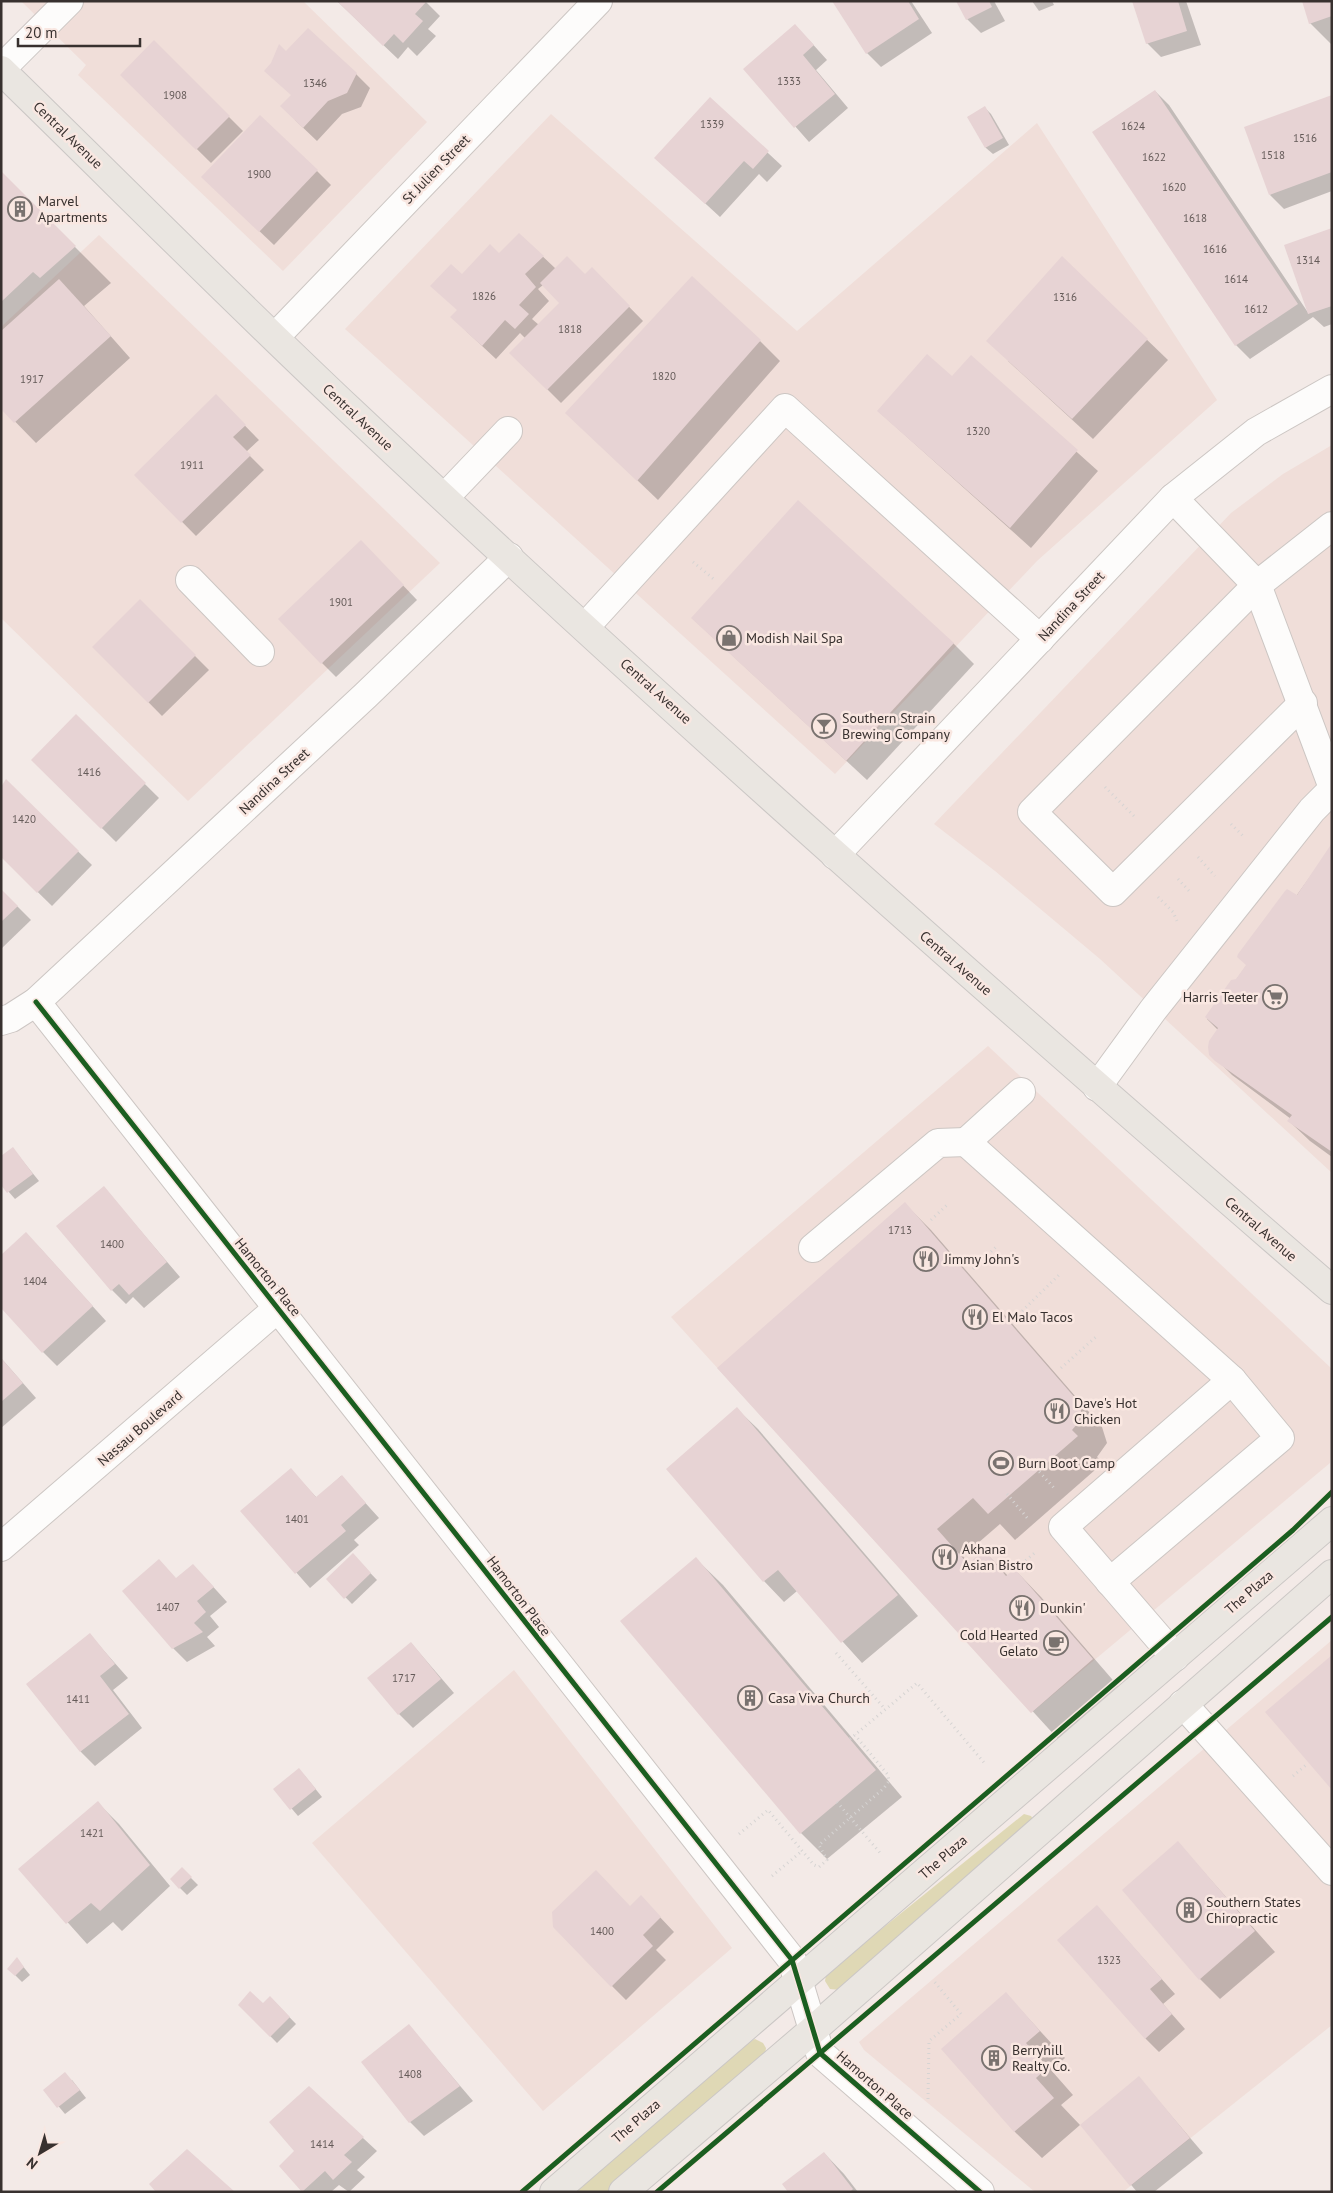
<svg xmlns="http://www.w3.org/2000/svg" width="1333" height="2193" font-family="'PT Sans',sans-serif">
  <rect width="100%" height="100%" fill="#f3eae7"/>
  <g fill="#f0ded9">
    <polygon points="21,1 303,1 427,122 283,271 78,75 86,65"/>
    <polygon points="551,114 797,331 1037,123 1217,400 1037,561 835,774 345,329"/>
    <polygon points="99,235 440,563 188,801 1,618 1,327"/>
    <polygon points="1332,445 1332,1173 1100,959 995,871 934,824 1231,513 1283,474"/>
    <polygon points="988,1046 1332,1369 1330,1463 1031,1713 671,1317"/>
    <polygon points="1332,1640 1332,2025 1123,2192 1035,2192 864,2050 859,2042"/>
    <polygon points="514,1670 732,1948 543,2111 312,1843"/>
  </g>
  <g fill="#dfd8b5">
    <polygon points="1024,1814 1031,1816 1034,1821 841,1990 830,1989 825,1981 826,1975 832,1969"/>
    <polygon points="755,2039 763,2043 766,2048 765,2055 607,2192 573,2192 746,2044"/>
  </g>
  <g fill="#0003" fill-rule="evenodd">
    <polygon points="425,1 440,16 428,29 436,36 417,56 408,47 398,59 338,2"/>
    <polygon points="834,1 911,1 932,33 881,67 867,53"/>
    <polygon points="958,1 994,1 1005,21 981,33 967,19"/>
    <polygon points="1032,1 1052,1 1054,5 1039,11"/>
    <polygon points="1133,1 1186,1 1201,45 1161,57 1147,43"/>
    <polygon points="1332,1 1332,44 1331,44 1310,23"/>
    <polygon points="809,40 827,60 816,70 848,108 809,142 745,69"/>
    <polygon points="154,42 243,131 211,163 122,75"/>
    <polygon points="286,53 356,74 370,88 361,107 342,114 317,141 295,120"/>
    <polygon points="1155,91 1169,105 1309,314 1285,246 1332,230 1332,324 1324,327 1313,317 1250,359 1236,345"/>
    <polygon points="1332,96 1332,191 1284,209 1270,195"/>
    <polygon points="710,99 782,166 767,182 759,174 720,217 670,171"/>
    <polygon points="985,108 991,114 1009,145 993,154 986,148 968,117"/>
    <polygon points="317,171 331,185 274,245 217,191"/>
    <polygon points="1,173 111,283 84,306 130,358 36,443 1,407"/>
    <path d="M519 234 556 269 585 276 592 269 643 321 561 403 511 353 525 338 520 333 496 359 466 331 458 311 462 276 499 255ZM543 285 561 303 539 325 532 319 549 301 538 289Z"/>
    <polygon points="1062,258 1168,360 1093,439 1008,361"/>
    <polygon points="760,341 780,361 658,500 588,433"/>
    <polygon points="971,357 1098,471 1031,548 878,411 952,378"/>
    <polygon points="216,396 259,440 246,452 264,470 196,536 136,475"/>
    <polygon points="375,556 417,600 336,677 322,663"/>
    <polygon points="140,601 209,670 162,716 94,647"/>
    <polygon points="692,618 953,643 974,664 867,780"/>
    <polygon points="76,716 159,798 116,842 33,760"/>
    <polygon points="6,781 92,865 52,906 1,856"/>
    <polygon points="1332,846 1332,1157 1310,1141 1289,1121 1291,1119 1232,1075 1211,1054 1218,1030 1207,1019 1207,1015 1236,980"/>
    <polygon points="1,890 31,920 1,949"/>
    <polygon points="13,1149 39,1181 15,1199 1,1183"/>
    <polygon points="104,1188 180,1277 144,1308 133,1297 126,1304 112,1290"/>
    <polygon points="905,1204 931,1230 1102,1427 1107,1443 1097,1457 1103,1463 1015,1540 1000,1524 963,1556 969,1564 984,1551 1008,1576 1015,1570 1041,1597 1118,1686 1058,1739 719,1368"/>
    <polygon points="40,1248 106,1321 57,1366 43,1352"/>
    <polygon points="1,1358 36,1398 1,1428"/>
    <polygon points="737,1409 758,1429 918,1616 862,1663 797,1591 784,1602 764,1581"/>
    <polygon points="291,1470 317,1498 341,1476 379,1518 354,1540 359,1545 310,1588 242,1511"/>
    <polygon points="353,1555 377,1580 352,1604 328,1579"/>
    <polygon points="696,1559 723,1585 902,1797 827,1859 801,1833"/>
    <polygon points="177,1579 207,1580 227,1602 210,1616 219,1627 207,1637 215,1646 187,1662 173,1648"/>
    <polygon points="90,1635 128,1678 113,1690 142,1728 95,1766 81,1752 28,1684"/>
    <polygon points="411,1643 454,1693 413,1728 399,1714"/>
    <polygon points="305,1776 322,1797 298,1816 275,1789"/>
    <polygon points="98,1803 119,1824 170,1886 122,1931 113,1922 87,1944 20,1869"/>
    <polygon points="1178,1843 1275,1952 1220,1999 1200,1979"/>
    <polygon points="182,1869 198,1885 187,1895 171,1879"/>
    <polygon points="641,1897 674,1932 656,1950 666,1960 626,2000 612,1986 631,1907"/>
    <polygon points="1110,1921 1175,1994 1163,2004 1185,2029 1159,2052 1145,2038"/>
    <polygon points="17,1959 30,1975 22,1982 9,1969"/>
    <polygon points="1006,1994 1065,2058 1051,2070 1073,2095 1061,2105 1080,2125 1042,2158 1015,2132 943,2049"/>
    <polygon points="270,1997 296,2024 277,2043 240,2005 263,2005"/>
    <polygon points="409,2026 473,2101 424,2136 410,2122"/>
    <polygon points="1139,2078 1203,2153 1154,2192 1137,2192 1082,2125"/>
    <polygon points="72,2080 86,2098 65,2114 45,2090"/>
    <polygon points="309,2088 377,2151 357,2170 365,2177 349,2192 339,2185 331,2192 304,2192 280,2166 296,2151"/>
    <polygon points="824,2153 844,2174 858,2192 790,2192"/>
  </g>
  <g fill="#e7d3d4">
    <polygon points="337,1 427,1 415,14 423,21 403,43 394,34 383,46"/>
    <polygon points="832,1 908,1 919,19 866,54"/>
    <polygon points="956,1 989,1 992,7 966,20"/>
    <polygon points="1132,1 1178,1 1187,31 1146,44"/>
    <polygon points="1302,1 1332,1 1332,16 1309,24"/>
    <polygon points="795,24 814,45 803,55 835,94 794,128 743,69"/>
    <polygon points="308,28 357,73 347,93 328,101 303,128 280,106 291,95 264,71 271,63 279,44 286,51"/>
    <polygon points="154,40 230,116 196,150 120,75"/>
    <polygon points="1155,90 1298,304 1235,346 1092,132"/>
    <polygon points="1332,95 1332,172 1269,195 1244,127"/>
    <polygon points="710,97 769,151 753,169 744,161 705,204 654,158"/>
    <polygon points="985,106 1003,138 985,148 967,117"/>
    <polygon points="260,115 318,170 259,232 201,177"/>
    <polygon points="1,171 76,246 40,278 33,272 1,302"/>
    <polygon points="1332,228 1332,306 1308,314 1284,245"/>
    <polygon points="519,233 544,256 525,274 536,287 519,305 529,314 515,329 505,320 482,346 450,317 457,310 430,286 451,264 462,274 490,244 499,253"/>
    <polygon points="567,256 585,274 592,267 630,306 547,390 509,353 559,303 540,283"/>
    <polygon points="1062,256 1148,339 1072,419 986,341"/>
    <polygon points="692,276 761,340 637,481 565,413"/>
    <polygon points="59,279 111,336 14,423 1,409 1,331"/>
    <polygon points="927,354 952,376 971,355 1078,450 1010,528 877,411"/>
    <polygon points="216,394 246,425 233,437 251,455 181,523 134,475"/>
    <polygon points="798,500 954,643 846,761 691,618"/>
    <polygon points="361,540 404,585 321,664 278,619"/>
    <polygon points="140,599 196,655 148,703 92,647"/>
    <polygon points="76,714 146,783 101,829 31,760"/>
    <polygon points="6,779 79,851 37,893 1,857 1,787"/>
    <polygon points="1332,843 1332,1152 1287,1121 1292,1115 1215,1061 1209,1055 1208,1047 1209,1041 1218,1028 1205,1017 1231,980 1236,979 1246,965 1237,957 1238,954 1285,891 1287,889 1297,895"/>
    <polygon points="1,889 18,906 1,922"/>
    <polygon points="13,1147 33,1174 7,1193 1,1185 1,1156"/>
    <polygon points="104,1186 167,1262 129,1295 119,1284 111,1291 56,1226"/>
    <polygon points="905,1202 1076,1399 1081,1408 1081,1415 1078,1423 1072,1430 1078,1436 988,1514 973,1498 937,1529 968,1564 984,1550 1006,1576 1015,1569 1093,1659 1031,1713 717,1368"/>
    <polygon points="26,1232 93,1306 42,1353 1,1308 1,1255"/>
    <polygon points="1,1358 23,1383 1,1402"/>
    <polygon points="737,1407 898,1595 841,1643 778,1570 763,1582 666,1469"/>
    <polygon points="291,1468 316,1497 342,1475 366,1503 341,1525 346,1531 295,1574 240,1511"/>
    <polygon points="353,1553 371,1573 344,1599 326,1579"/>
    <polygon points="696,1557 876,1770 800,1834 620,1621"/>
    <polygon points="159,1559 176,1578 193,1564 214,1587 197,1601 206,1612 194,1623 203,1632 172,1649 122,1591"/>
    <polygon points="90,1633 115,1664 100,1676 129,1714 80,1752 26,1684"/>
    <polygon points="411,1642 441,1679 398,1715 367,1678"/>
    <polygon points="1332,1655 1332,1790 1265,1712"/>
    <polygon points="299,1768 316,1789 290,1810 273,1789"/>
    <polygon points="98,1801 150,1865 100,1911 91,1903 66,1924 18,1869"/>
    <polygon points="1178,1841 1255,1931 1199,1980 1122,1890"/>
    <polygon points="182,1867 192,1877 179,1889 170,1879"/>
    <polygon points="596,1870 630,1906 641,1895 661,1917 643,1935 653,1946 611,1987 553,1927 552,1912"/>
    <polygon points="1097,1905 1162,1979 1150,1989 1172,2014 1145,2039 1057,1940"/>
    <polygon points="17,1957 24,1967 15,1976 7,1969"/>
    <polygon points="250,1991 263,2003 270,1996 290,2017 270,2037 238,2005"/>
    <polygon points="1006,1992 1040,2031 1026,2043 1047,2068 1036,2078 1054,2098 1014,2132 941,2049"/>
    <polygon points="409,2024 460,2086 409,2123 361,2062"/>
    <polygon points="65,2072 80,2090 57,2108 43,2090"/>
    <polygon points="1139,2076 1190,2138 1130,2186 1080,2125"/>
    <polygon points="309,2086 364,2137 344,2155 352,2162 333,2180 325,2171 302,2192 279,2166 294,2151 269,2122"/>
    <polygon points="187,2149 235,2192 156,2192 149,2184"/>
    <polygon points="824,2152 853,2189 850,2192 788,2192 782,2184"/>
  </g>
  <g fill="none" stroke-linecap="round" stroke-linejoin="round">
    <defs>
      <g id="minor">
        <polyline points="1,69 69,1"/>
        <polyline points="275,337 598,1"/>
        <polyline points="445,497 508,431"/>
        <polyline points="1173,498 1257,585 1332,785"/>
        <polyline points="190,580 260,652"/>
        <polyline points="585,627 785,408 1040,639"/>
        <polyline points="1303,703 1113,892 1032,812 1257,585 1332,526"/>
        <polyline points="835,855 1173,498 1256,432 1332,389"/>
        <polyline points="36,1002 792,1960 820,2053 980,2192"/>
        <polyline points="1,1021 11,1018 36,1002 366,695 509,557"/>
        <polyline points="1097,1087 1153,1010 1312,810 1332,790"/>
        <polyline points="1021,1092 966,1142 1232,1380 1063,1527 1175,1657"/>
        <polyline points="813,1248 938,1143 966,1142"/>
        <polyline points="1,1547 278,1308"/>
        <polyline points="1110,1582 1280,1438 1232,1380"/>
        <polyline points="1183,1704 1332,1871"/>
      </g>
      <g id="major">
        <path d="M1 70C118 184 233 300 352 412 671 713 1000 1003 1332 1290"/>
        <polyline points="554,2192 1332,1521"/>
        <polyline points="623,2192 814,2029 1332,1574"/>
      </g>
    </defs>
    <use href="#minor" stroke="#ccc6c3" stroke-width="30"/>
    <use href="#major" stroke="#cbc7c5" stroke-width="30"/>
    <g stroke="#d6d4d3" stroke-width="3" stroke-dasharray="1 4" stroke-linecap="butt">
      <polyline points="693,562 716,581"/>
      <polyline points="1105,787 1136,818"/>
      <polyline points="1231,824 1244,837"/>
      <polyline points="1198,857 1215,876"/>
      <polyline points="1178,879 1191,893"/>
      <polyline points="1158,897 1173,912 1177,921"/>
      <polyline points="931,1220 948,1204"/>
      <polyline points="973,1269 997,1246"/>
      <polyline points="1015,1318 1061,1273"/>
      <polyline points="1061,1368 1098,1335"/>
      <polyline points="1036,1468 1054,1488"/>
      <polyline points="1007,1494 1029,1520"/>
      <polyline points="1018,1567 1037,1551"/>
      <polyline points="836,1653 885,1709"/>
      <polyline points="850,1739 917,1683 986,1765"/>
      <polyline points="1293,1776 1306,1765"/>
      <polyline points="837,1802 881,1854"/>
      <polyline points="739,1834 768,1810 814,1865 819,1867 827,1860 819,1845 884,1788 889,1781 888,1775 855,1735"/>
      <polyline points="772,1876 802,1851"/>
      <polyline points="928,2099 929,2041 961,2014 933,1980"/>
    </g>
    <use href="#minor" stroke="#fdfcfb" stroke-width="28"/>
    <use href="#major" stroke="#eae6e1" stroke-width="28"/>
    <defs>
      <g id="cycleway">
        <polyline points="36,1002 792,1960 820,2053 980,2192"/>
        <polyline points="522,2192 1293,1530 1332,1492"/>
        <polyline points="657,2192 1332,1617"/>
      </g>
    </defs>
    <use href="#cycleway" stroke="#f9e7e1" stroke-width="8"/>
    <use href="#cycleway" stroke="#1b5e20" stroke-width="5"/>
  </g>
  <defs>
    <symbol id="building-ring" viewBox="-11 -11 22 22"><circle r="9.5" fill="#f9e7e1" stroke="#79726f" stroke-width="1.5"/><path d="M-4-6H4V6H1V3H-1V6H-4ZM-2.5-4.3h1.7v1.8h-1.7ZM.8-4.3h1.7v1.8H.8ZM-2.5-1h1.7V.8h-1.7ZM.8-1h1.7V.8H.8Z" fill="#79726f"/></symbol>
    <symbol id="shop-ring" viewBox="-11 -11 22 22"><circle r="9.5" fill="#f9e7e1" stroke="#79726f" stroke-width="1.5"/><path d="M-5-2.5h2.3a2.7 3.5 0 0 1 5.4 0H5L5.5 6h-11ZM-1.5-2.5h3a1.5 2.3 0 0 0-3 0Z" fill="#79726f"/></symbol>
    <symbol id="bar-ring" viewBox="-11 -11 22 22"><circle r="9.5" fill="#f9e7e1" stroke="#79726f" stroke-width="1.5"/><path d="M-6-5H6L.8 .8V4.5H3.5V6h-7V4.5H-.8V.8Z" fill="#79726f"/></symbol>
    <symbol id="supermarket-ring" viewBox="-11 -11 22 22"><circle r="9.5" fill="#f9e7e1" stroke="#79726f" stroke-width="1.5"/><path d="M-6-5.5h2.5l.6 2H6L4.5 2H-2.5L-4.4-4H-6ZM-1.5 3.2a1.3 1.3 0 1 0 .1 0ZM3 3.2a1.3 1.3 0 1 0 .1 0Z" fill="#79726f"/></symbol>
    <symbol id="restaurant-ring" viewBox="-11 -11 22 22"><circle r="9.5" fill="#f9e7e1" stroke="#79726f" stroke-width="1.5"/><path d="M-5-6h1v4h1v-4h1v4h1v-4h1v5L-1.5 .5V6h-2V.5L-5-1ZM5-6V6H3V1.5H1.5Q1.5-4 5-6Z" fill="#79726f"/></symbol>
    <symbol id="stadium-ring" viewBox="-11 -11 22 22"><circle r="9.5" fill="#f9e7e1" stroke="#79726f" stroke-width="1.5"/><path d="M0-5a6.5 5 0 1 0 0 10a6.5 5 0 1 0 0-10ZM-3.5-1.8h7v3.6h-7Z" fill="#79726f"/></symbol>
    <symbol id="cafe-ring" viewBox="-11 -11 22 22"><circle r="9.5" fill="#f9e7e1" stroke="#79726f" stroke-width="1.5"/><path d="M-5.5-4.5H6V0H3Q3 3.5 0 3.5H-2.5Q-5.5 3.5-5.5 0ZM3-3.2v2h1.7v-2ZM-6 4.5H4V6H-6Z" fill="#79726f"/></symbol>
  </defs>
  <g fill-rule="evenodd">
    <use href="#building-ring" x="6" y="195" width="28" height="28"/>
    <use href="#shop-ring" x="715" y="624" width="28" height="28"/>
    <use href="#bar-ring" x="810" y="712" width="28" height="28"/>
    <use href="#supermarket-ring" x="1261" y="983" width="28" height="28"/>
    <use href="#restaurant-ring" x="912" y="1245" width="28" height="28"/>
    <use href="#restaurant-ring" x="961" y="1303" width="28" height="28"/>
    <use href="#restaurant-ring" x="1043" y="1397" width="28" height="28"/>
    <use href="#stadium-ring" x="987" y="1449" width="28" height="28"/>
    <use href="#restaurant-ring" x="931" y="1543" width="28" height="28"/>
    <use href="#restaurant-ring" x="1008" y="1594" width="28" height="28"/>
    <use href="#cafe-ring" x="1042" y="1629" width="28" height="28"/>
    <use href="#building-ring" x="736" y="1684" width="28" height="28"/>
    <use href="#building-ring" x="1175" y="1896" width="28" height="28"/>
    <use href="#building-ring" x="980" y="2044" width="28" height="28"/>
  </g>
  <g text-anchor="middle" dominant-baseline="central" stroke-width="5" stroke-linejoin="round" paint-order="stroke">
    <g font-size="11" fill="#645a58">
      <text x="789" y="81">1333</text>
      <text x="315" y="83">1346</text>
      <text x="175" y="95">1908</text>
      <text x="712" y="124">1339</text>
      <text x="1133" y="126">1624</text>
      <text x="1305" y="138">1516</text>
      <text x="1273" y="155">1518</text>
      <text x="1154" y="157">1622</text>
      <text x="259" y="174">1900</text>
      <text x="1174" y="187">1620</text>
      <text x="1195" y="218">1618</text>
      <text x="1215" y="249">1616</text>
      <text x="1308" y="260">1314</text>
      <text x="1236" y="279">1614</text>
      <text x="484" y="296">1826</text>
      <text x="1065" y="297">1316</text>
      <text x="1256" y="309">1612</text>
      <text x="570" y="329">1818</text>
      <text x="664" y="376">1820</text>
      <text x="32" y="379">1917</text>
      <text x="978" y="431">1320</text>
      <text x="192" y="465">1911</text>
      <text x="341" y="602">1901</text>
      <text x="89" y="772">1416</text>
      <text x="24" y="819">1420</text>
      <text x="900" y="1230">1713</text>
      <text x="112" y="1244">1400</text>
      <text x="35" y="1281">1404</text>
      <text x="297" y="1519">1401</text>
      <text x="168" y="1607">1407</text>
      <text x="404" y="1678">1717</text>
      <text x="78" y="1699">1411</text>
      <text x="92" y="1833">1421</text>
      <text x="602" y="1931">1400</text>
      <text x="1109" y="1960">1323</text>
      <text x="410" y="2074">1408</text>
      <text x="322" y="2144">1414</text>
    </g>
    <g font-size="14" fill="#38312f" stroke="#f9e7e1">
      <text transform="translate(68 135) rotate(44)">Central Avenue</text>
      <text transform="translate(436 169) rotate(-46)">St Julien Street</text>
      <text transform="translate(358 417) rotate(43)">Central Avenue</text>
      <text transform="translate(1071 606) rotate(-47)">Nandina Street</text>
      <text transform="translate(656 691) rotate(42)">Central Avenue</text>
      <text transform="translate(274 781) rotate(-43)">Nandina Street</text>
      <text transform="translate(956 963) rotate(41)">Central Avenue</text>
      <text transform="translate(1261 1229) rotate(41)">Central Avenue</text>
      <text transform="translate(268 1277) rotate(51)">Hamorton Place</text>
      <text transform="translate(140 1428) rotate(-41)">Nassau Boulevard</text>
      <text transform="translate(1249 1592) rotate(-41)">The Plaza</text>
      <text transform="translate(519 1596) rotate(53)">Hamorton Place</text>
      <text transform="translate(943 1857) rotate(-41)">The Plaza</text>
      <text transform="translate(875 2085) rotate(41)">Hamorton Place</text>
      <text transform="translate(636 2121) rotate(-41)">The Plaza</text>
    </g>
    <g font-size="14" fill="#38312f" stroke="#f9e7e1" text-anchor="start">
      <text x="38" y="201">Marvel<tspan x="38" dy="16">Apartments</tspan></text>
      <text x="746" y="638">Modish Nail Spa</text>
      <text x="842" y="718">Southern Strain<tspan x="842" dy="16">Brewing Company</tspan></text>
      <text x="1258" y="997" text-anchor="end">Harris Teeter</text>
      <text x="944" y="1259">Jimmy John's</text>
      <text x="992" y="1317">El Malo Tacos</text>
      <text x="1074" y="1403">Dave's Hot<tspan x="1074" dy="16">Chicken</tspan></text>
      <text x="1018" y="1463">Burn Boot Camp</text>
      <text x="962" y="1549">Akhana<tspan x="962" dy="16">Asian Bistro</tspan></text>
      <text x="1040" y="1608">Dunkin'</text>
      <text x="1038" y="1635" text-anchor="end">Cold Hearted<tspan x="1038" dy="16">Gelato</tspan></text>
      <text x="768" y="1698">Casa Viva Church</text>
      <text x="1206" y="1902">Southern States<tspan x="1206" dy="16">Chiropractic</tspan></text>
      <text x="1012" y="2050">Berryhill<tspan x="1012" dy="16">Realty Co.</tspan></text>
    </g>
  </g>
  <rect width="1333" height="2193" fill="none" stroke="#38312f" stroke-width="5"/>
  <g transform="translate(40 2153) rotate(218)" stroke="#f9e7e1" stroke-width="4" paint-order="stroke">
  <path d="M0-4L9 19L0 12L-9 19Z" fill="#38312f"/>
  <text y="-8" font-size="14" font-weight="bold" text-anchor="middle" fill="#38312f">N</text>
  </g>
  <path d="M18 38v8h122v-8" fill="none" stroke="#38312f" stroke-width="2.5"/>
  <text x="25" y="38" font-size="15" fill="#38312f" stroke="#f9e7e1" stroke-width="4" paint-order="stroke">20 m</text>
</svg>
